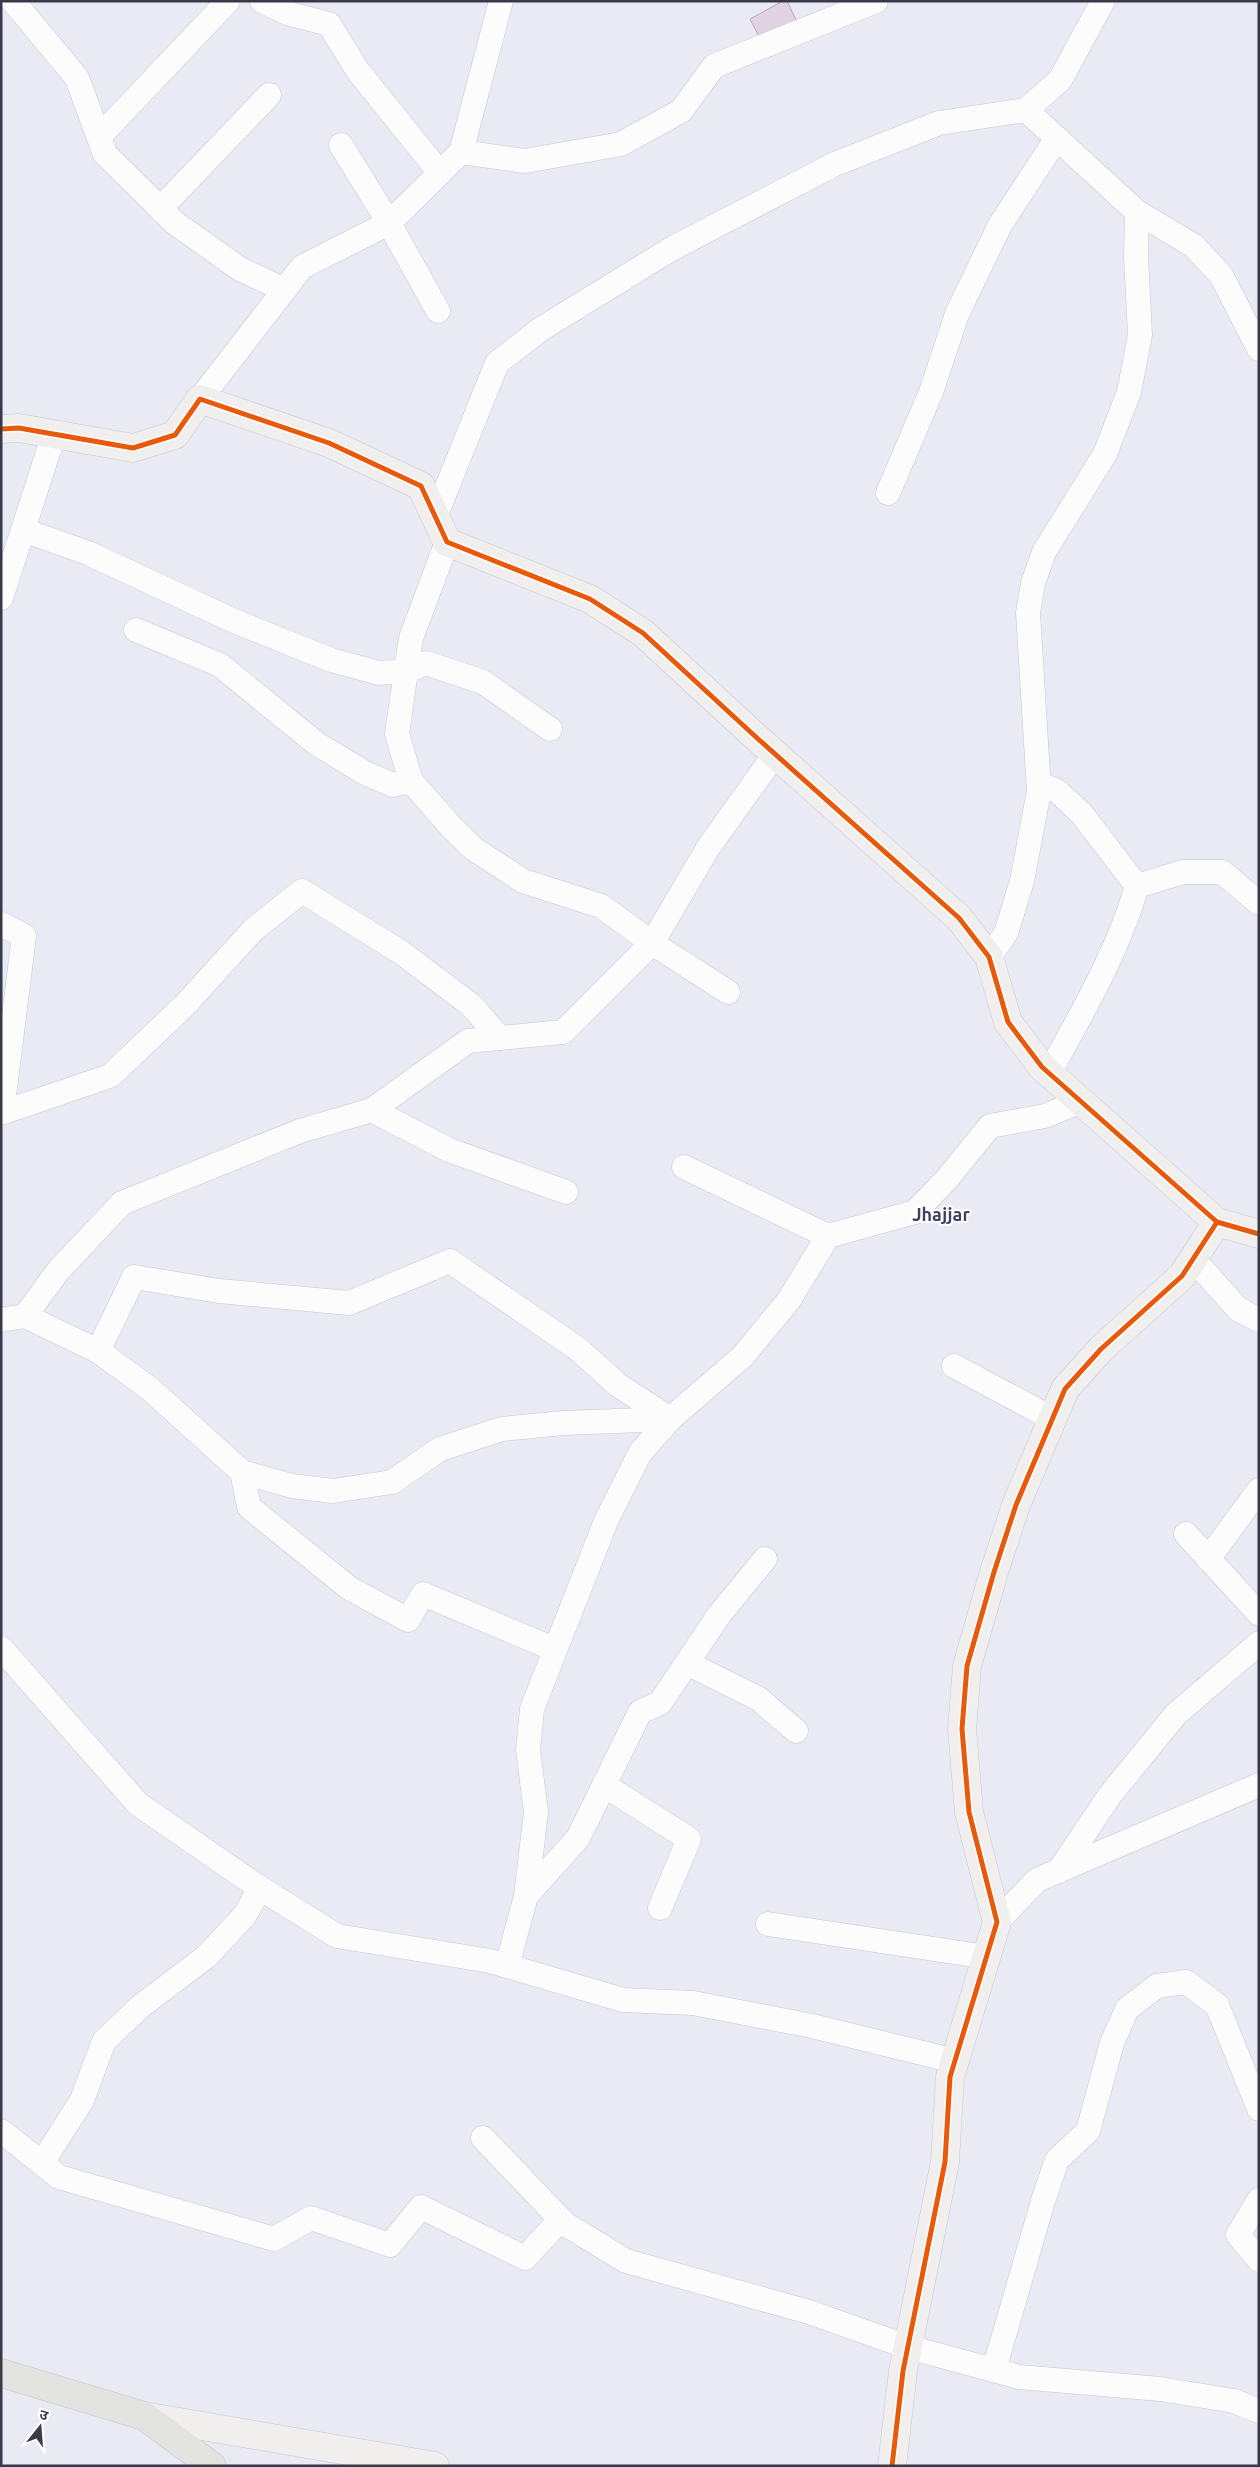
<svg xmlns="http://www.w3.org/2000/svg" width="1260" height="2467" font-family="Ubuntu,'Noto Sans Devanagari',sans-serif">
  <rect width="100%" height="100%" fill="#e9eaf4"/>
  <polygon fill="#e1d3e1" stroke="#b3acb5" points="783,1 787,1 798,24 762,42 750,19"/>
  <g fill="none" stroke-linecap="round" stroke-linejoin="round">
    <defs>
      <g id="street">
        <polyline points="13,1 77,78 105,154 175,223 240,269 285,290"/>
        <polyline points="262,1 290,14 329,24 358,71 440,173"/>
        <polyline points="1026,110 1137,212 1194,246 1221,275 1259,349"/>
        <polyline points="99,137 228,1"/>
        <polyline points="341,145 389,223 438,311"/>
        <polyline points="461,152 525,161 621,144 681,111 714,66 876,1"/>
        <polyline points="160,209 269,95"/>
        <polyline points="200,399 302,267 389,223 461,152 501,1"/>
        <polyline points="888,493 931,392 957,314 1000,225 1057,138"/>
        <polyline points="435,517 497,363 541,329 673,248 835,164 939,123 1026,110 1060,80 1103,1"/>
        <polyline points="23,530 88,553 232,620 331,660 379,673 406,671 426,663 483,682 550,729"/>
        <polyline points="447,542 411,638 406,671 397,734 411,781 453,829 474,849 523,881 601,906 652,943 728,992"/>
        <polyline points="1,598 54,434"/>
        <polyline points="136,630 220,665 317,744 365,773 393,785 411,781"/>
        <path d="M1039 784 1057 791 1081 813 1137 886C1118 952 1082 1013 1049 1073"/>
        <polyline points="1137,886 1183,872 1222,872 1259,903"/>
        <polyline points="1,924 24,936 2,1112"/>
        <polyline points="989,957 1006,933 1022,881 1039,791 1028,613 1033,583 1044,552 1105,454 1129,392 1140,335 1136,256 1137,212"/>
        <polyline points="372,1110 449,1150 566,1192"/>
        <polyline points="1,1113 110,1076 184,1006 253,930 302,891 402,953 471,1005 500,1038"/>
        <polyline points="684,1167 828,1236"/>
        <polyline points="1194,1260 1238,1309 1259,1320"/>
        <polyline points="25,1316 98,1351 149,1388 242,1472 292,1486 333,1491 392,1482 440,1449 502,1429 563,1423 670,1419"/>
        <polyline points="1,1320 25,1316 58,1271 122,1203 300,1131 372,1110 468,1041 563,1032 652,943 708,848 775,754"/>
        <polyline points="98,1351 134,1277 219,1291 349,1303 450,1261 578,1349 618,1385 670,1419"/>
        <polyline points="954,1366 1053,1419"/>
        <polyline points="242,1472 249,1507 349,1588 408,1620 423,1594 554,1649"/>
        <polyline points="1186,1534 1259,1614"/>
        <polyline points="1208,1559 1259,1490"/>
        <polyline points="1,1648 138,1804 260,1888 337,1936 490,1961 623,2000 693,2003 812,2026 955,2061"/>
        <polyline points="687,1663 759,1699 796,1731"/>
        <polyline points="604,1785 689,1839 660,1908"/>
        <polyline points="1059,1871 1110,1795 1176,1714 1259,1643"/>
        <polyline points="526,1896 578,1838 640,1712 660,1703 719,1615 765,1559"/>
        <polyline points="997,1922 1037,1880 1259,1785"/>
        <polyline points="768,1924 987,1957"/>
        <polyline points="507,1966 526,1896 536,1812 528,1750 532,1709 606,1521 640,1453 670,1419 743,1356 789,1300 828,1236 915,1212 946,1180 990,1126 1045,1116 1081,1101"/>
        <polyline points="1,2131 59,2177 274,2239 311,2218 390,2245 421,2207 525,2258 561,2219"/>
        <polyline points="483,2138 565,2224 626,2261 809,2312 908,2347 1019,2377 1160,2389 1234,2401 1259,2411"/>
        <polyline points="42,2163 82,2100 104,2041 141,2006 207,1956 245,1915 260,1888"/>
        <polyline points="1259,2200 1238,2235 1259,2260"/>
        <polyline points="994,2370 1043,2201 1057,2160 1088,2131 1112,2043 1127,2009 1157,1986 1186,1982 1217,2005 1259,2109"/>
      </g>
      <g id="secondary">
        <polyline points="1,429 19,428 133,448 175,435 200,399 329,443 421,486 447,542 590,599 643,633 757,738 959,918 989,957 1008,1022 1042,1067 1217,1222 1259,1234"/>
        <polyline points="144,2416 435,2466"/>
        <polyline points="892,2466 903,2371 945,2162 950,2077 997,1922 969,1812 962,1729 967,1666 994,1572 1016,1505 1065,1389 1101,1349 1182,1276 1217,1222"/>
      </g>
      <polyline id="primary" points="1,2373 144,2416 212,2466"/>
    </defs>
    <use href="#street" stroke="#c6c7d3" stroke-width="25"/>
    <use href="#secondary" stroke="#c6c7d3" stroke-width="29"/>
    <use href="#primary" stroke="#c4c5cc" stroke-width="29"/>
    <use href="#street" stroke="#fcfcfd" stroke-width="24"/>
    <use href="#secondary" stroke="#f0efee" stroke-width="28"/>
    <use href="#primary" stroke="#e3e3e0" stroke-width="28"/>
    <defs>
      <g id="cycleway">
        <polyline points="1,429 19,428 133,448 175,435 200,399 329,443 421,486 447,542 590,599 643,633 757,738 959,918 989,957 1008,1022 1042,1067 1217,1222 1259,1234"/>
        <polyline points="892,2466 903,2371 945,2162 950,2077 997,1922 969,1812 962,1729 967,1666 994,1572 1016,1505 1065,1389 1101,1349 1182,1276 1217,1222"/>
      </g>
    </defs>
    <use href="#cycleway" stroke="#fff" stroke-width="8"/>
    <use href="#cycleway" stroke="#e8590c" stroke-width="5"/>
  </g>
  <g text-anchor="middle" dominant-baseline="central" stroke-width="4" stroke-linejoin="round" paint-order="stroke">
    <g font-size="18" font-weight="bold" fill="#3f4162" stroke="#fff">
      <text x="941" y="1214">Jhajjar</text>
    </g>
  </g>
  <rect width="1260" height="2467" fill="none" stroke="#383949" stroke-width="5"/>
  <g transform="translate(40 2427) rotate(17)" stroke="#ffffff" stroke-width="4" paint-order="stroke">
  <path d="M0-4L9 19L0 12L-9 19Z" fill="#383949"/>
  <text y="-8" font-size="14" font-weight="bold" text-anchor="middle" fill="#383949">उ</text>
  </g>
</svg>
